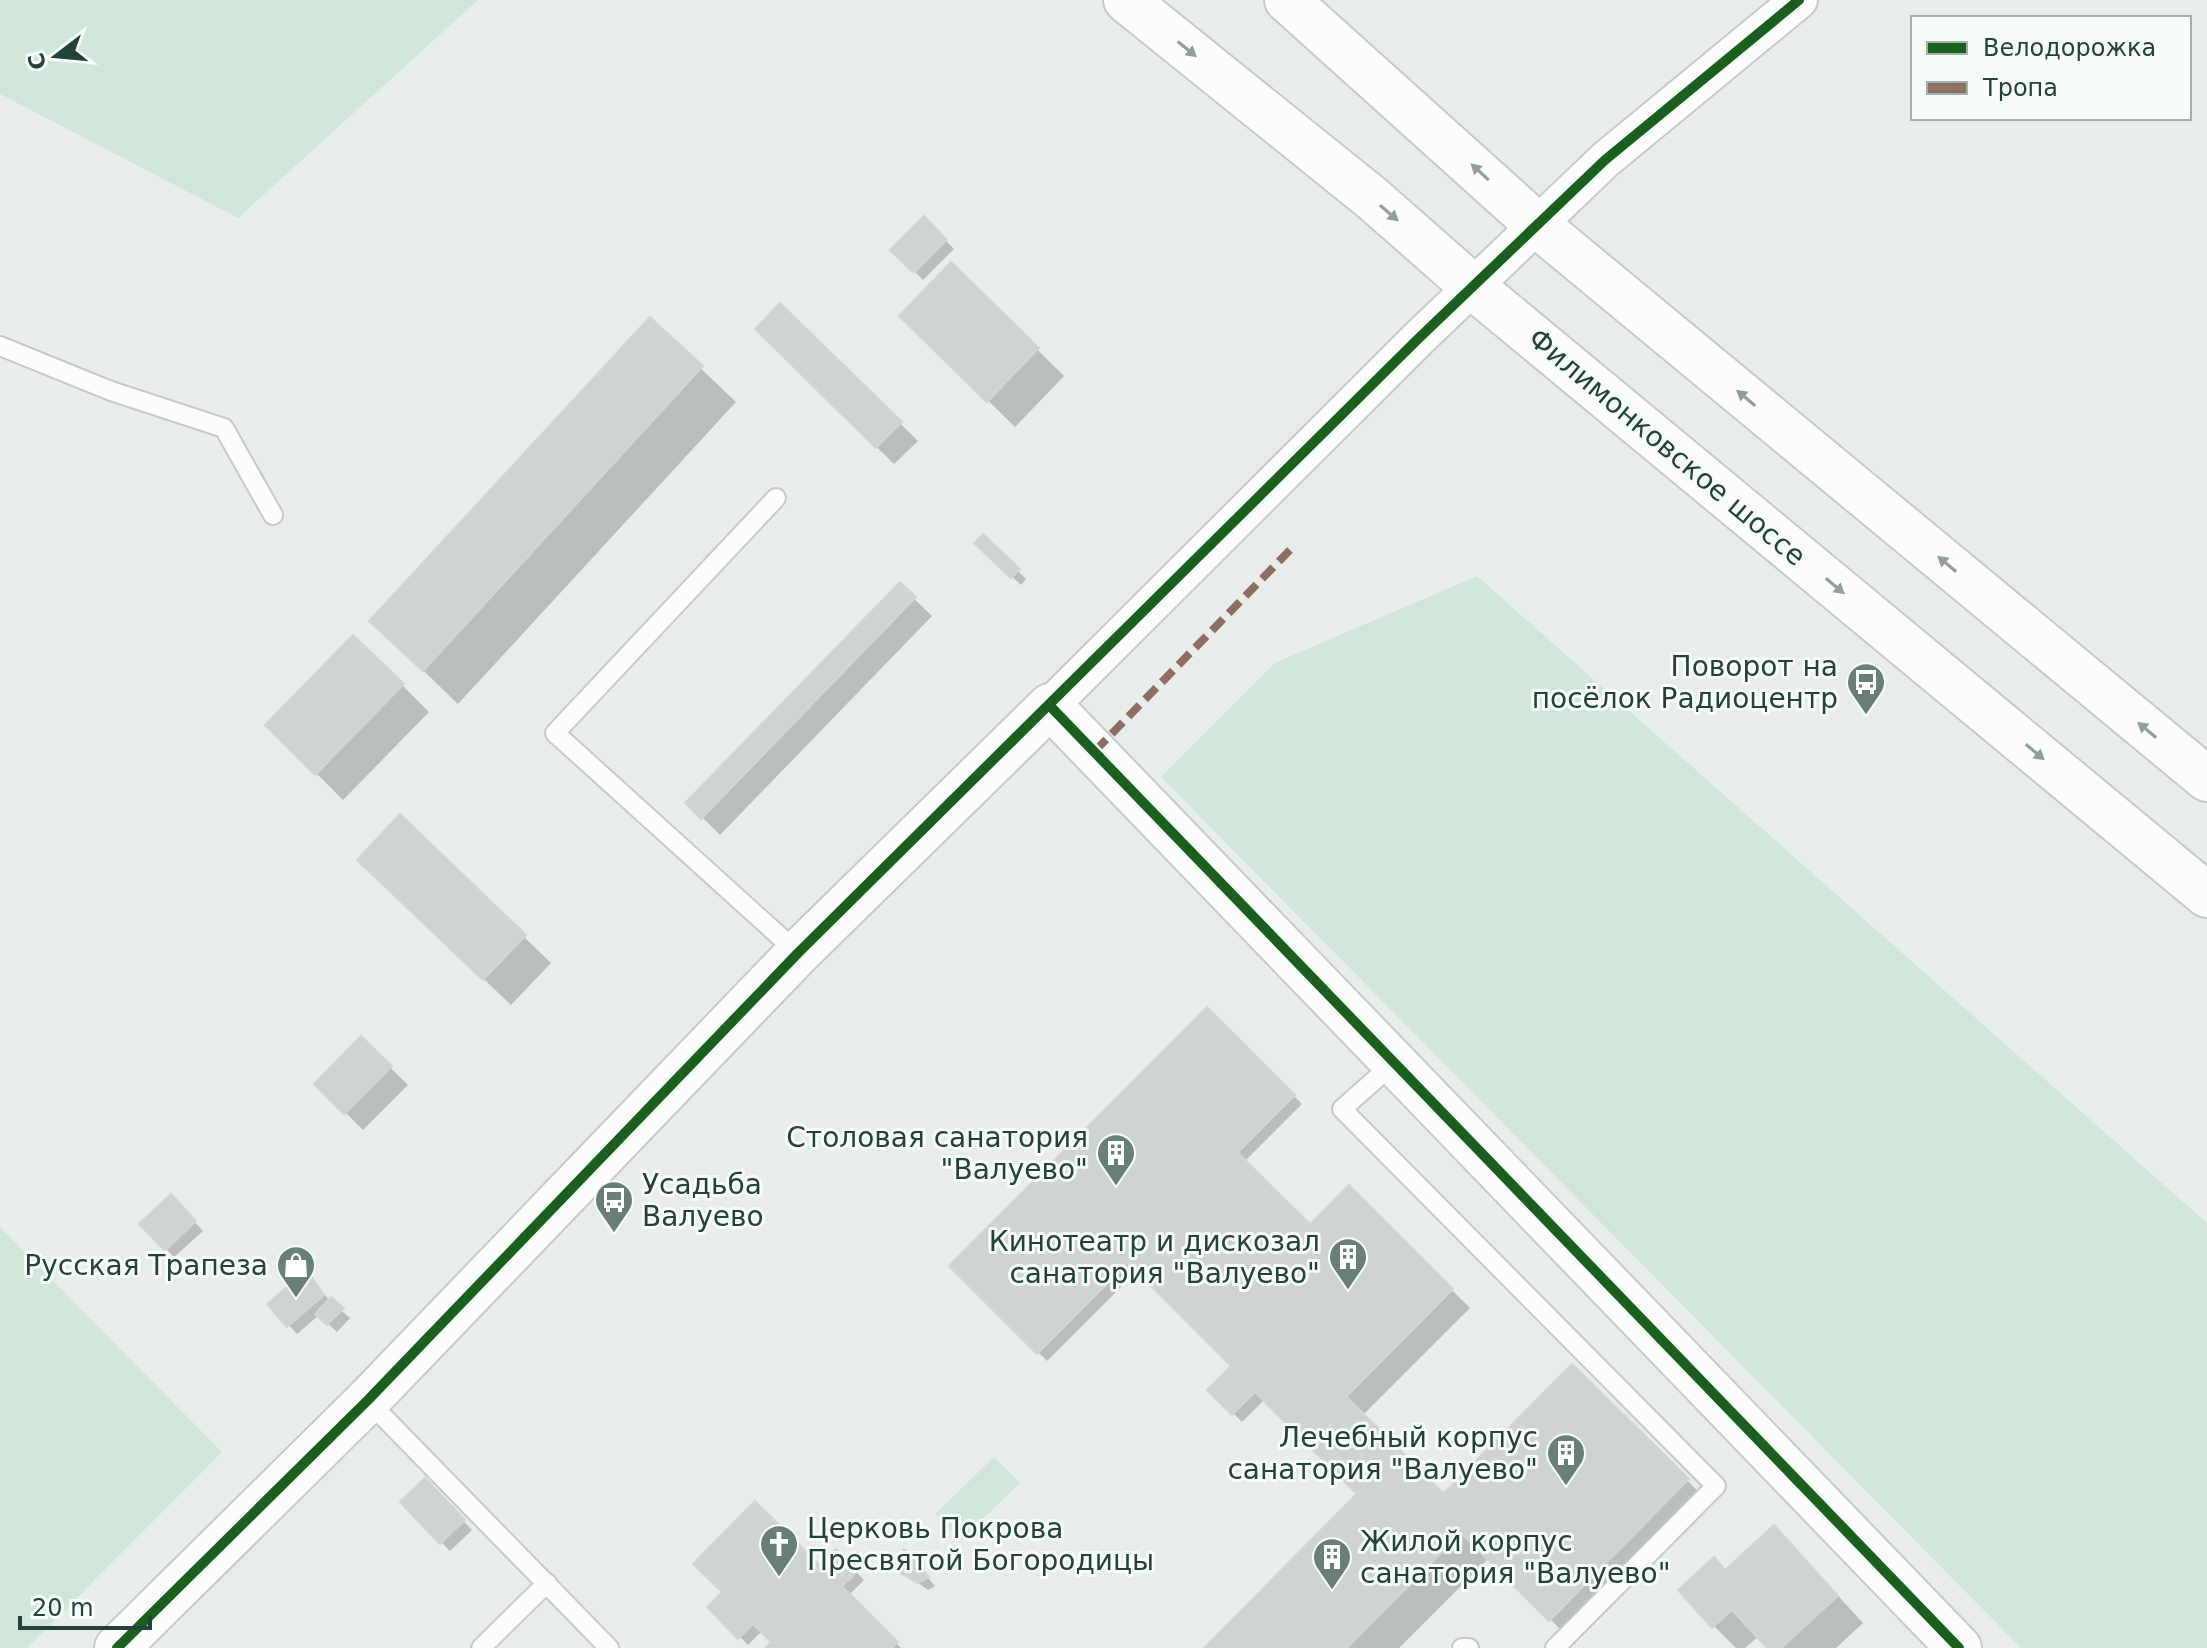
<svg xmlns="http://www.w3.org/2000/svg" width="2207" height="1648" font-family="'DejaVu Sans',sans-serif">
  <rect width="100%" height="100%" fill="#e8edeb"/>
  <g fill="#d1e6d8">
    <polygon points="0,0 478,0 238,218 0,94"/>
    <polygon points="1477,576 2207,1223 2207,1648 2021,1648 1161,777 1275,663"/>
    <polygon points="0,1227 222,1452 27,1648 0,1648"/>
    <polygon points="994,1457 1020,1483 961,1540 935,1514"/>
  </g>
  <g fill="#0003">
    <polygon points="924,219 954,249 923,280 893,250"/>
    <polygon points="951,265 1064,376 1015,427 902,316"/>
    <polygon points="780,305 918,441 894,464 757,329"/>
    <polygon points="650,320 736,402 458,704 372,621"/>
    <polygon points="983,537 1026,579 1021,585 977,543"/>
    <polygon points="900,585 932,616 720,835 688,803"/>
    <polygon points="354,637 429,712 343,800 268,725"/>
    <polygon points="400,817 551,963 511,1005 386,886"/>
    <polygon points="1207,1010 1302,1104 1244,1162 1310,1227 1349,1188 1470,1308 1362,1416 1444,1496 1572,1367 1705,1498 1568,1637 1489,1558 1399,1648 1207,1648 1360,1494 1265,1399 1242,1422 1210,1390 1234,1366 1138,1270 1047,1361 952,1266"/>
    <polygon points="361,1039 408,1085 363,1130 317,1084"/>
    <polygon points="171,1197 203,1231 174,1257 142,1224"/>
    <polygon points="307,1273 330,1301 350,1318 337,1332 319,1315 297,1334 270,1304"/>
    <polygon points="425,1481 472,1530 450,1551 403,1502"/>
    <polygon points="836,1552 864,1580 848,1596 901,1648 768,1648 774,1642 762,1631 748,1645 710,1607 820,1568"/>
    <polygon points="1801,1555 1863,1623 1836,1648 1770,1648 1759,1636 1745,1648 1736,1648 1714,1626 1726,1572"/>
    <polygon points="912,1560 935,1586 928,1590 903,1572"/>
  </g>
  <g fill="#cfd4d2" stroke="#d1d6d4" stroke-width="2">
    <polygon points="924,216 947,240 914,273 890,250"/>
    <polygon points="951,262 1039,348 987,402 899,316"/>
    <polygon points="780,303 902,422 876,448 755,329"/>
    <polygon points="650,317 703,366 423,671 369,621"/>
    <polygon points="983,534 1020,569 1011,578 974,543"/>
    <polygon points="900,582 916,597 701,819 685,803"/>
    <polygon points="353,635 404,684 315,775 265,725"/>
    <polygon points="400,814 526,935 483,980 357,860"/>
    <polygon points="1207,1007 1295,1095 1037,1354 949,1266"/>
    <polygon points="361,1036 392,1066 344,1114 314,1084"/>
    <polygon points="1238,1153 1310,1224 1242,1293 1170,1221"/>
    <polygon points="1349,1185 1453,1289 1346,1397 1242,1293"/>
    <polygon points="171,1194 196,1221 165,1251 139,1224"/>
    <polygon points="1170,1221 1400,1450 1357,1494 1255,1392 1232,1415 1207,1390 1231,1366 1128,1263"/>
    <polygon points="307,1270 324,1295 287,1327 267,1304"/>
    <polygon points="331,1297 344,1308 327,1325 315,1314"/>
    <polygon points="1572,1364 1689,1479 1549,1621 1461,1533 1472,1522 1443,1494"/>
    <polygon points="1400,1450 1472,1522 1347,1648 1204,1648"/>
    <polygon points="425,1478 465,1520 440,1544 400,1502"/>
    <polygon points="755,1501 820,1565 836,1549 858,1571 842,1586 898,1642 892,1648 765,1648 771,1642 753,1624 738,1639 707,1607 722,1592 693,1564"/>
    <polygon points="1774,1525 1838,1596 1781,1648 1767,1648 1732,1610 1712,1628 1678,1590 1714,1557 1725,1570"/>
    <polygon points="904,1549 929,1577 918,1583 901,1573 898,1561"/>
  </g>
  <g fill="none" stroke-linecap="round" stroke-linejoin="round">
    <defs>
      <g id="lane">
        <polyline points="0,346 111,391 224,428 273,515"/>
        <polyline points="776,498 555,733 798,953"/>
        <polyline points="1395,1062 1342,1109 1716,1486 1555,1648"/>
        <polyline points="368,1401 609,1648"/>
        <polyline points="481,1648 547,1583"/>
        <polyline points="1462,1648 1469,1648"/>
      </g>
      <polyline id="street" points="1050,706 1419,338 1605,160 1799,0"/>
      <g id="secondary">
        <polyline points="1126,0 1373,199 1473,287 2207,895"/>
        <polyline points="1287,0 1537,225 2207,779"/>
        <polyline points="117,1648 368,1400 798,953 1050,706 1959,1648"/>
      </g>
    </defs>
    <use href="#lane" stroke="#c5cac8" stroke-width="22"/>
    <use href="#street" stroke="#c5cac8" stroke-width="40"/>
    <use href="#secondary" stroke="#c3cbc8" stroke-width="48"/>
    <use href="#lane" stroke="#fcfcfc" stroke-width="18"/>
    <use href="#street" stroke="#fcfcfc" stroke-width="36"/>
    <use href="#secondary" stroke="#fcfcfc" stroke-width="44"/>
    <polyline stroke="#8d6e63" stroke-width="8" stroke-dasharray="16 8" stroke-linecap="butt" points="1095,751 1290,550"/>
    <defs>
      <g id="cycleway">
        <polyline points="1050,706 1959,1648"/>
        <polyline points="117,1648 368,1400 798,953 1419,338 1605,160 1799,0"/>
      </g>
    </defs>
    <use href="#cycleway" stroke="#f7fbf9" stroke-width="15"/>
    <use href="#cycleway" stroke="#1b5e20" stroke-width="10"/>
  </g>
  <defs><path id="oneway-solid" d="M-6-.8H1V-3.2L6.5 0L1 3.2V.8H-6Z" transform="scale(2)"/></defs>
  <g fill="#909f9b">
    <use href="#oneway-solid" transform="translate(1187 49) rotate(39)"/>
    <use href="#oneway-solid" transform="translate(1480 172) rotate(-137)"/>
    <use href="#oneway-solid" transform="translate(1389 213) rotate(41)"/>
    <use href="#oneway-solid" transform="translate(1746 398) rotate(-140)"/>
    <use href="#oneway-solid" transform="translate(1947 564) rotate(-140)"/>
    <use href="#oneway-solid" transform="translate(1835 586) rotate(40)"/>
    <use href="#oneway-solid" transform="translate(2147 730) rotate(-140)"/>
    <use href="#oneway-solid" transform="translate(2035 752) rotate(40)"/>
  </g>
  <defs>
    <symbol id="bus-pin" viewBox="-11 -11 22 30"><path d="M0 17L-7.5 6A9.5 9.5 0 1 1 7.5 6Z" fill="#697e78" stroke="#f7fbf9"/><path d="M-5-6H5V4H4V6H2V4H-2V6H-4V4H-5ZM-3.5-4V0h7V-4ZM-3.5 1.2v1.5H-2V1.2ZM2 1.2v1.5H3.5V1.2Z" fill="#fff"/></symbol>
    <symbol id="building-pin" viewBox="-11 -11 22 30"><path d="M0 17L-7.5 6A9.5 9.5 0 1 1 7.5 6Z" fill="#697e78" stroke="#f7fbf9"/><path d="M-4-6H4V6H1V3H-1V6H-4ZM-2.5-4.3h1.7v1.8h-1.7ZM.8-4.3h1.7v1.8H.8ZM-2.5-1h1.7V.8h-1.7ZM.8-1h1.7V.8H.8Z" fill="#fff"/></symbol>
    <symbol id="shop-pin" viewBox="-11 -11 22 30"><path d="M0 17L-7.5 6A9.5 9.5 0 1 1 7.5 6Z" fill="#697e78" stroke="#f7fbf9"/><path d="M-5-2.5h2.3a2.7 3.5 0 0 1 5.4 0H5L5.5 6h-11ZM-1.5-2.5h3a1.5 2.3 0 0 0-3 0Z" fill="#fff"/></symbol>
    <symbol id="church-pin" viewBox="-11 -11 22 30"><path d="M0 17L-7.5 6A9.5 9.5 0 1 1 7.5 6Z" fill="#697e78" stroke="#f7fbf9"/><path d="M-1.2-6h2.4v3.5h3.3v2.4h-3.3V6h-2.4V-.1h-3.3v-2.4h3.3Z" fill="#fff"/></symbol>
  </defs>
  <g fill-rule="evenodd">
    <use href="#bus-pin" x="1844" y="660" width="44" height="60"/>
    <use href="#building-pin" x="1094" y="1131" width="44" height="60"/>
    <use href="#bus-pin" x="592" y="1178" width="44" height="60"/>
    <use href="#building-pin" x="1326" y="1235" width="44" height="60"/>
    <use href="#shop-pin" x="274" y="1243" width="44" height="60"/>
    <use href="#building-pin" x="1544" y="1431" width="44" height="60"/>
    <use href="#church-pin" x="757" y="1522" width="44" height="60"/>
    <use href="#building-pin" x="1310" y="1535" width="44" height="60"/>
  </g>
  <g text-anchor="middle" dominant-baseline="central" stroke-width="6" stroke-linejoin="round" paint-order="stroke">
    <g font-size="28" fill="#24423a" stroke="#f7fbf9">
      <text transform="translate(1667 447) rotate(40)">Филимонковское шоссе</text>
    </g>
    <g font-size="28" fill="#24423a" stroke="#f7fbf9" text-anchor="end">
      <text x="1838" y="666">Поворот на<tspan x="1838" dy="32">посёлок Радиоцентр</tspan></text>
      <text x="1088" y="1137">Столовая санатория<tspan x="1088" dy="32">"Валуево"</tspan></text>
      <text x="642" y="1184" text-anchor="start">Усадьба<tspan x="642" dy="32">Валуево</tspan></text>
      <text x="1320" y="1241">Кинотеатр и дискозал<tspan x="1320" dy="32">санатория "Валуево"</tspan></text>
      <text x="268" y="1265">Русская Трапеза</text>
      <text x="1538" y="1437">Лечебный корпус<tspan x="1538" dy="32">санатория "Валуево"</tspan></text>
      <text x="807" y="1528" text-anchor="start">Церковь Покрова<tspan x="807" dy="32">Пресвятой Богородицы</tspan></text>
      <text x="1360" y="1541" text-anchor="start">Жилой корпус<tspan x="1360" dy="32">санатория "Валуево"</tspan></text>
    </g>
  </g>
  <rect x="1911" y="16" width="280" height="104" fill="#f7fbf9" stroke="#a3b1ad" stroke-width="2"/>
  <rect x="1927" y="42" width="40" height="12" fill="#1b5e20" stroke="#a3b1ad" stroke-width="2"/>
  <text x="1983" y="56" font-size="24" fill="#24423a">Велодорожка</text>
  <rect x="1927" y="82" width="40" height="12" fill="#8d6e63" stroke="#a3b1ad" stroke-width="2"/>
  <text x="1983" y="96" font-size="24" fill="#24423a">Тропа</text>
  <g transform="translate(56 56) rotate(254)" stroke="#f7fbf9" stroke-width="6" paint-order="stroke">
  <path d="M0-6L14 30L0 20L-14 30Z" fill="#24423a"/>
  <text y="-12" font-size="22" font-weight="bold" text-anchor="middle" fill="#24423a">С</text>
  </g>
  <path d="M20 1616v12h130v-12" fill="none" stroke="#24423a" stroke-width="4"/>
  <text x="32" y="1616" font-size="24" fill="#24423a" stroke="#f7fbf9" stroke-width="6" paint-order="stroke">20 m</text>
</svg>
